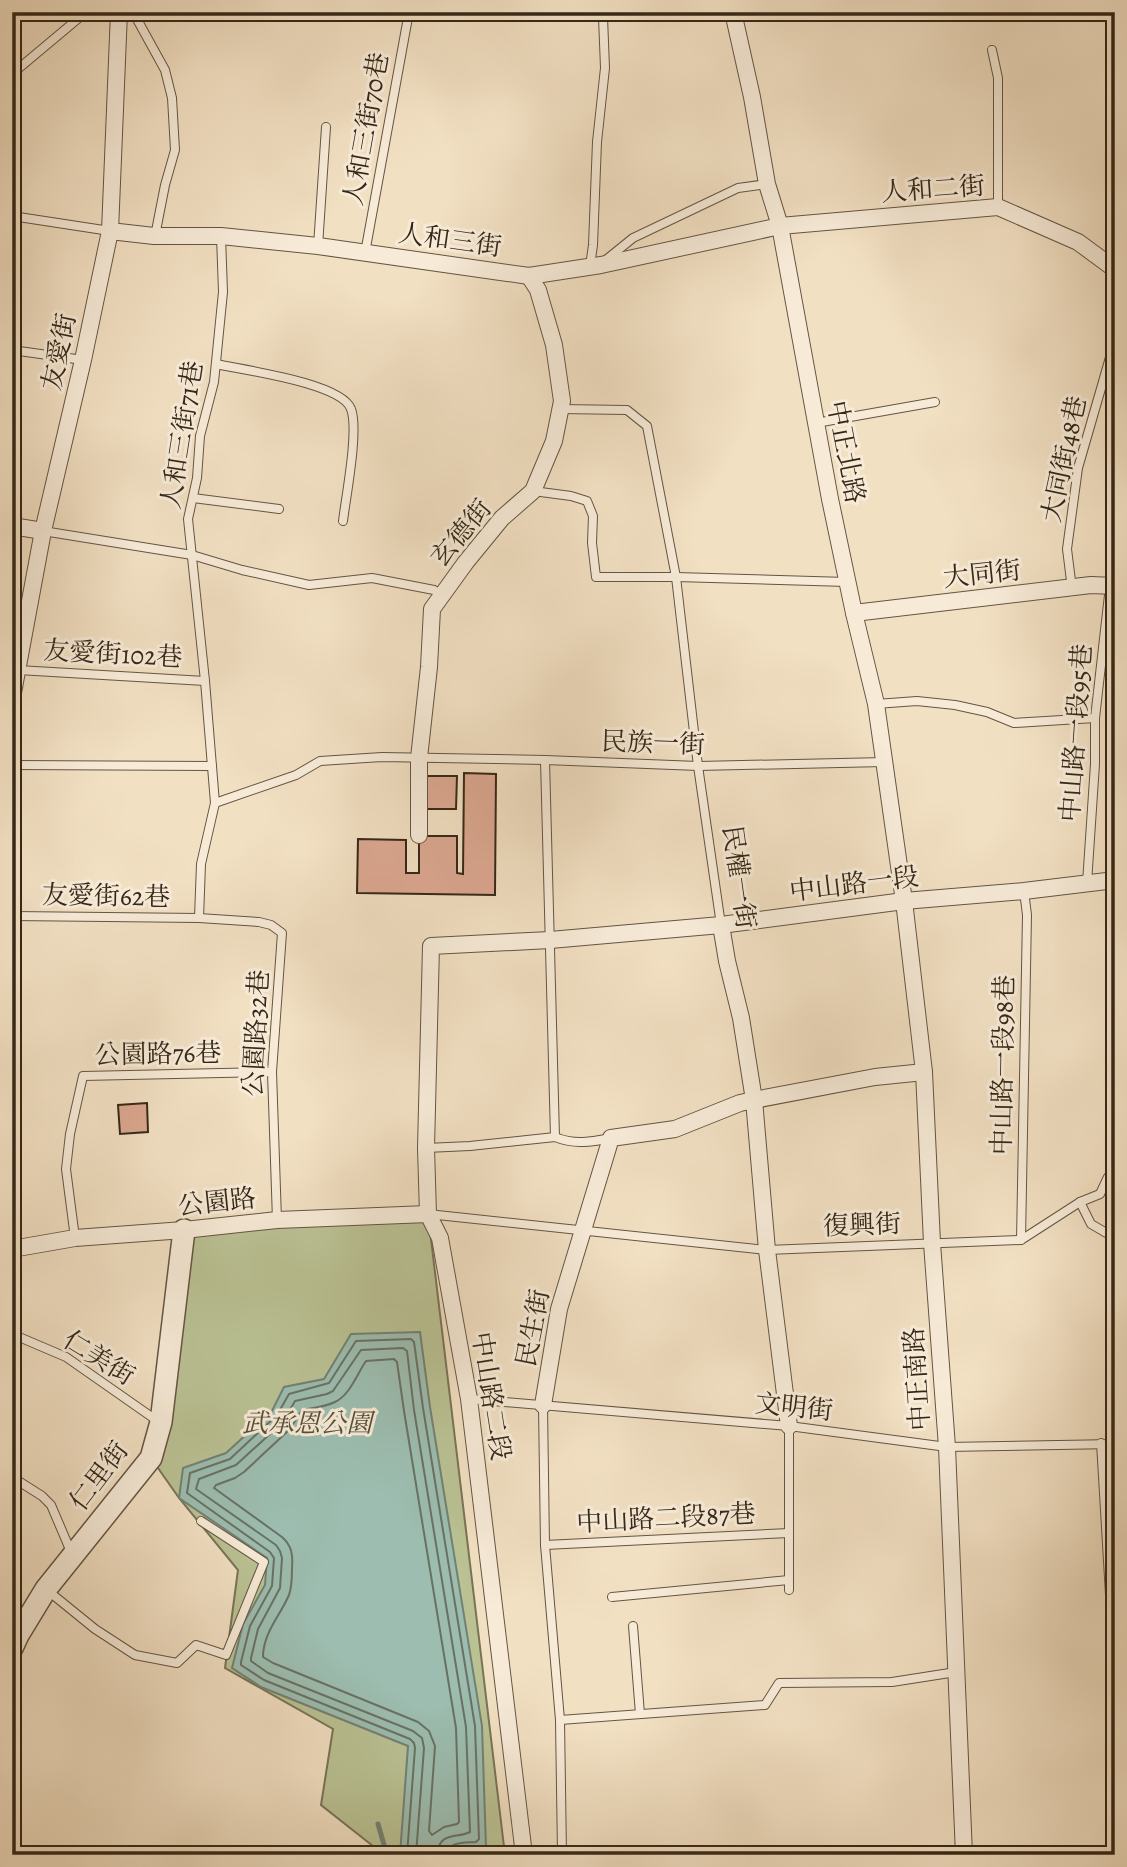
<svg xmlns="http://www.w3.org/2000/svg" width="1127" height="1867" font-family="Alegreya,'Noto Serif TC',serif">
  <rect width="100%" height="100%" fill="#f2e0c3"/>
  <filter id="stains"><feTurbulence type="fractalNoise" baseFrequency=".00286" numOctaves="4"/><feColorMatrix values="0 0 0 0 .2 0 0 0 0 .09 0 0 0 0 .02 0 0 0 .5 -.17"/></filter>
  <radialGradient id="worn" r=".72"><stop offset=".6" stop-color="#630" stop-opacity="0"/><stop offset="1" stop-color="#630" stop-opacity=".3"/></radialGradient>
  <polygon fill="#bac294" stroke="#787456" stroke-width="2" points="428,1214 505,1855 379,1855 378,1850 321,1805 333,1729 225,1668 238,1570 179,1498 151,1458 184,1230"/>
  <polygon fill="#9cbdb0" stroke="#738173" stroke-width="2" points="420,1332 430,1407 482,1726 486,1848 432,1855 400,1855 408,1746 261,1687 232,1668 243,1624 265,1585 267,1558 179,1498 183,1468 226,1453 272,1411 284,1387 324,1379 351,1334"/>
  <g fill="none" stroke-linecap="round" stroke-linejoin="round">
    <g stroke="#687264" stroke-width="2">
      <path d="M394 1359 397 1362 404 1411 456 1728 459 1822 457 1824 444 1827 432 1835 429 1831 435 1746 429 1731 418 1722 273 1663 263 1657C263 1633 280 1616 289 1595 292 1587 292 1577 292 1568 293 1555 292 1546 282 1537L214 1488 216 1485 235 1478 244 1472 290 1429 302 1410C313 1408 325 1407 335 1402 350 1395 357 1374 366 1361Z"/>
      <path d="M407 1855 415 1748 414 1743 410 1739 264 1680 241 1665V1662L250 1626 272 1586 274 1558 270 1552 187 1493 190 1473 230 1459 277 1415 289 1394 329 1383 356 1341 411 1339 414 1342 423 1408 475 1726 479 1839 476 1842C465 1843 448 1841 446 1855"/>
      <path d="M416 1855 424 1748 422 1738 413 1731 268 1673 251 1661V1658L258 1629 280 1588 282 1558 280 1551 276 1545 196 1489 199 1479 236 1465 283 1422 295 1401 327 1394 333 1391 361 1350 403 1348 407 1351 414 1410 466 1727 470 1832C456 1839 439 1831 437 1855"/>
    </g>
    <polyline stroke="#738173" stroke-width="5" points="378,1824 387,1855"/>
  </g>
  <g fill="#dca891" stroke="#352717" stroke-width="2">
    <polygon points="464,773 496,774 495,895 357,893 358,839 406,840 406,873 419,873 419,836 457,836 457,873 463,874"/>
    <polygon points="426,776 457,776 456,809 426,809"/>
    <polygon points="147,1103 148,1132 120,1134 118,1105"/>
  </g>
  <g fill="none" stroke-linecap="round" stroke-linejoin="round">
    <defs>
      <g id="service">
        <polyline points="133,12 165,70 172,98 175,150 165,185 155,236"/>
        <polyline points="464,12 488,17 603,17 639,12"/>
        <polyline points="992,50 998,78 998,207"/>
        <polyline points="12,74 86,12"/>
        <polyline points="12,216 110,231"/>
        <polyline points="318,246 326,127"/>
        <polyline points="365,253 409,12"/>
        <polyline points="607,259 633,238 738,188 767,184"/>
        <polyline points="590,266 593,245 597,142 605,68 603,17"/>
        <polyline points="12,350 83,360"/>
        <path d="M216 364C243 370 342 383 351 409 359 430 346 496 343 521"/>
        <polyline points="560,409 627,410 647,426 676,577 698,766 721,925"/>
        <polyline points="816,423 935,402"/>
        <polyline points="533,491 571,496 587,501 593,516 592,543 596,577 676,577 847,582"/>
        <polyline points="193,498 279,509"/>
        <polyline points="43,531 192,555 242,570 309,585 372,578 434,590 442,596"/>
        <polyline points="1072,589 1067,549 1078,468 1115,340"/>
        <polyline points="18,670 205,681"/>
        <polyline points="876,704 917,701 955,705 987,712 1014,723 1095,718"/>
        <polyline points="545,760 555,1137"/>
        <polyline points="12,765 212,766"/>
        <polyline points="215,803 296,775 320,761 382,757 545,760 698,766 885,762"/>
        <polyline points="1087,883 1095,764 1095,718 1110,586"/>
        <polyline points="12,916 199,918 259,922 271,925 282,933 272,1072 277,1220"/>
        <polyline points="199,918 201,864 215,803 205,681 188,519 197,478 200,436 214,382 223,292 221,236"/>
        <path d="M426 1148 470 1146 555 1137C574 1145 592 1142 611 1138"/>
        <polyline points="1080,1202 1100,1194 1108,1177 1115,1175"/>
        <polyline points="428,1214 767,1250 1021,1240 1080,1202 1091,1224 1115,1238"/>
        <polyline points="75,1238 66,1169 70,1134 83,1076 272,1072"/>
        <polyline points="1021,1240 1027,915 1024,891"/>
        <polyline points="12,1334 66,1357 159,1422"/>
        <polyline points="469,1399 789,1426 947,1447 1115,1444"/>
        <polyline points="543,1405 545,1545 560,1720 562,1855"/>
        <polyline points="789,1426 789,1590"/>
        <polyline points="1101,1443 1115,1679"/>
        <polyline points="12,1477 42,1496 51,1505 71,1552"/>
        <polyline points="545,1545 789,1533"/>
        <polyline points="47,1590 95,1629 135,1655 177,1663 196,1645 226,1655 264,1562 201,1521"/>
        <polyline points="612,1597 789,1580"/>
        <polyline points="633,1626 640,1714"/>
        <polyline points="560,1720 765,1705 779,1683 892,1682 956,1672"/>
        <polyline points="1112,1747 1115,1808"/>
      </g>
      <g id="minor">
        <polyline points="733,12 752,97 767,184 780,226 830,499 854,613 876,704 904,901 924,1072 932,1243 947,1447 964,1855"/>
        <polyline points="110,231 154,236 221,236 318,246 529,276 601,265 780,226 998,207 1078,242 1112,267 1115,272"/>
        <polyline points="12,526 43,531"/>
        <polyline points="854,613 1091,585 1115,586"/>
        <polyline points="12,698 43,531 83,360 110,231 119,12"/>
        <polyline points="419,835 419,758 429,667 432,609 466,562 502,518 533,491 554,441 562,401 554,345 538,290 529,276"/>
        <polyline points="721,925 727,961 741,1018 754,1100 767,1250 789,1426"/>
        <polyline points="12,1249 75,1238 184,1230 277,1220 428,1214"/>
        <polyline points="543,1405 559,1309 611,1138 675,1129 740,1103 754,1100 875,1077 924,1072"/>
        <polyline points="524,1855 469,1399 440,1238 428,1214 426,1148 431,946 550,940 721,925 904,901 1024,891 1115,880"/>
      </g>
      <polyline id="tertiary" points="12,1648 18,1635 46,1589 151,1458 161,1422 184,1230"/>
    </defs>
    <use href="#service" stroke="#645542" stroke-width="10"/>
    <use href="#minor" stroke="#645542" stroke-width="18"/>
    <use href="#tertiary" stroke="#645542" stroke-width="24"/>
    <use href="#service" stroke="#f7ebd8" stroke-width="8"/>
    <use href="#minor" stroke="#f7ebd8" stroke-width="16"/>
    <use href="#tertiary" stroke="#f7ebd8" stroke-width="21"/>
  </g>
  <g text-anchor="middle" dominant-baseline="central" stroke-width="6" stroke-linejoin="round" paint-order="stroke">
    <g font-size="26" fill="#352717" stroke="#f7ebd8">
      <text transform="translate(366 129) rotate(-80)">人和三街70巷</text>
      <text transform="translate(933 189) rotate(-4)">人和二街</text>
      <text transform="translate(450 240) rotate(8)">人和三街</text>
      <text transform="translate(59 352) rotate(-78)">友愛街</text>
      <text transform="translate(182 435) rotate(-81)">人和三街71巷</text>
      <text transform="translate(846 452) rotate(79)">中正北路</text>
      <text transform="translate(1064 459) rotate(-78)">大同街48巷</text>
      <text transform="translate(461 533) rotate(-50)">玄德街</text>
      <text transform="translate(982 574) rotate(-6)">大同街</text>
      <text transform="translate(113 654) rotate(3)">友愛街102巷</text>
      <text transform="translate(1076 733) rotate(-86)">中山路一段95巷</text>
      <text transform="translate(653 743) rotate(2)">民族一街</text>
      <text transform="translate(739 877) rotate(82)">民權一街</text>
      <text transform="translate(854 884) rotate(-7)">中山路一段</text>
      <text transform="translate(106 896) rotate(1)">友愛街62巷</text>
      <text transform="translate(256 1033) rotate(-87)">公園路32巷</text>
      <text transform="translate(158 1054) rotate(-1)">公園路76巷</text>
      <text transform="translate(1003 1065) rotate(-89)">中山路一段98巷</text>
      <text transform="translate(217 1202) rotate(-6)">公園路</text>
      <text transform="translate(862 1225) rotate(-2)">復興街</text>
      <text transform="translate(533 1328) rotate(-79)">民生街</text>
      <text transform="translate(99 1358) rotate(32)">仁美街</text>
      <text transform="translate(917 1379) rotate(-94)">中正南路</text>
      <text transform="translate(491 1396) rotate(81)">中山路二段</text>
      <text transform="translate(794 1407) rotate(6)">文明街</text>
      <text transform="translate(99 1476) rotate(-53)">仁里街</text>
      <text transform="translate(666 1518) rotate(-3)">中山路二段87巷</text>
    </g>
    <g font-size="26" font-style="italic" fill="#564e36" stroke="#f7ebd8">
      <text x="307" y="1423">武承恩公園</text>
    </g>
  </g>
  <rect width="1127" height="1867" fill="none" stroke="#f2e0c3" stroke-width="42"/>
  <rect x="14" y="14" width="1099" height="1839" fill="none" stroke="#352717" stroke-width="3.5"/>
  <rect x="21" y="21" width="1085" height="1825" fill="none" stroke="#352717" stroke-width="2"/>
  <rect width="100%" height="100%" filter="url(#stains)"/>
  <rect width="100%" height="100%" fill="url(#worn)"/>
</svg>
